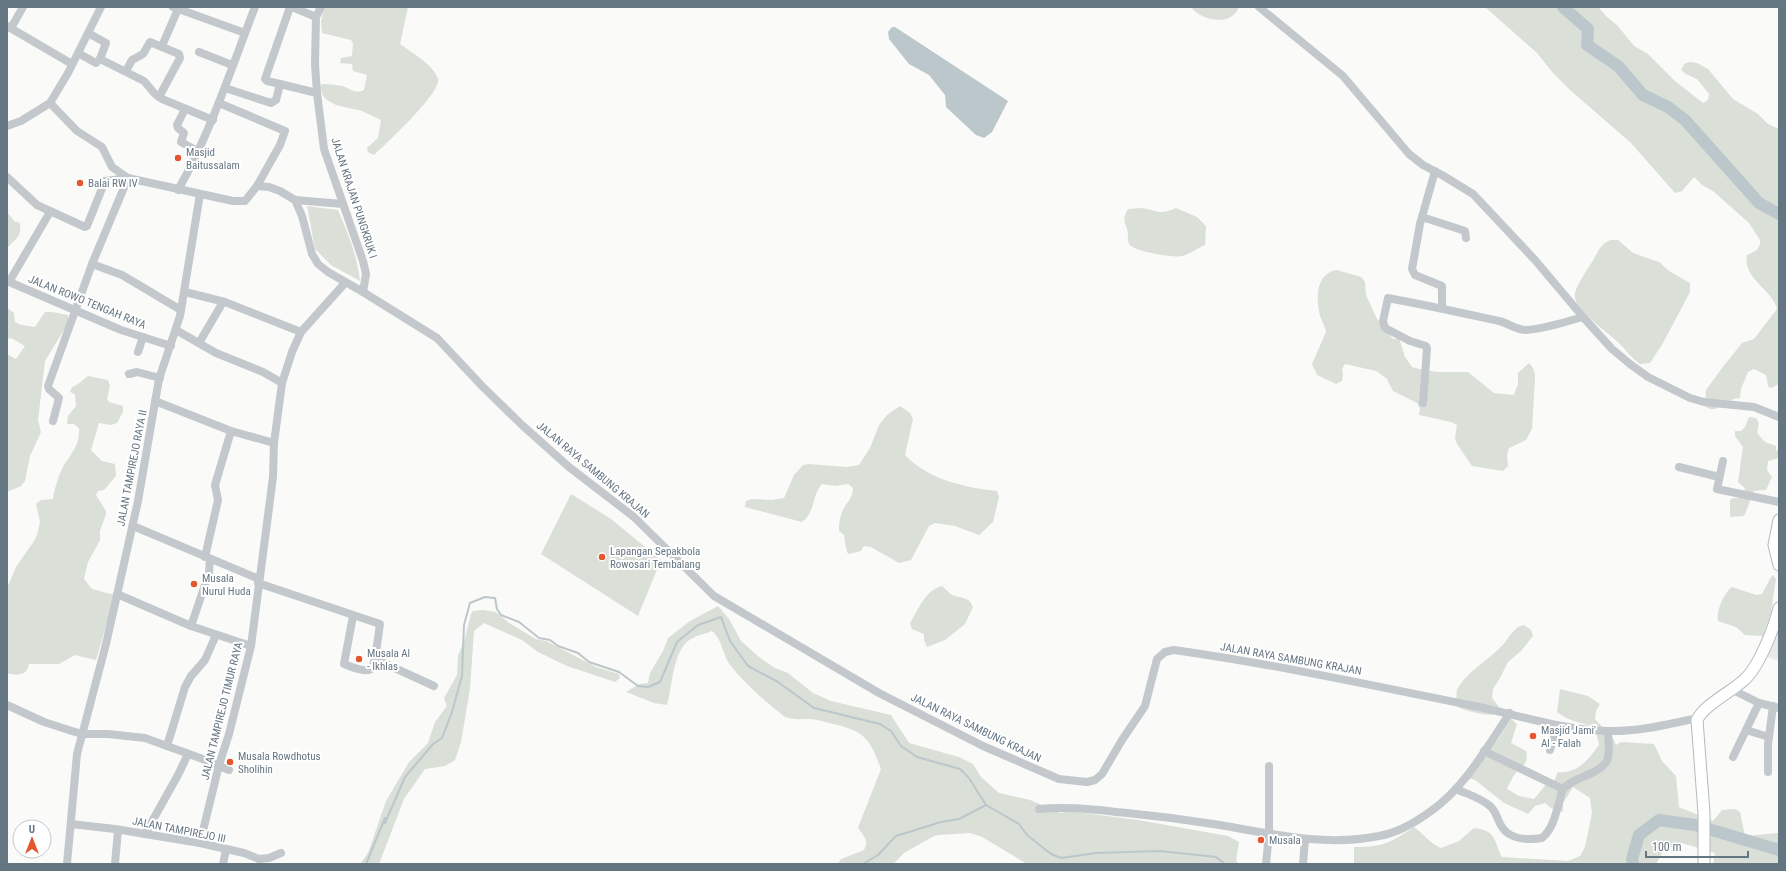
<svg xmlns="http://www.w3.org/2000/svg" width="1786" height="871" font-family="'Roboto Condensed',sans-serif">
  <rect width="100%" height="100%" fill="#fafaf8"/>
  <polygon fill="#e8e9e9" points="1779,620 1779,661 1765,656"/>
  <g fill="#dadfd7">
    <path d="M324 7H408L400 44C412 53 433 64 438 79 442 92 385 145 374 155L368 152 367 148 378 138 381 120 362 111 336 105 327 100 323 96 320 86 322 84C327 84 341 85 345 87 352 90 357 94 364 90L367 75 353 71 352 64 340 63 341 58 352 56 353 43 351 40 322 33 321 21Z"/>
    <path d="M1191 7H1239C1232 27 1201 21 1191 7Z"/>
    <path d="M1485 7H1598L1607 17 1617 25 1634 46 1648 54 1675 81 1703 103 1708 100 1709 94 1697 79 1686 74 1681 70 1684 64 1690 62 1697 63 1708 69 1733 99 1758 114 1768 124 1779 129V384L1771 388 1768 386 1766 375 1754 369 1748 372 1741 389 1740 398C1738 399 1736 398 1734 399 1724 402 1716 415 1705 406L1706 390 1722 368 1742 343 1754 339 1777 309C1773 290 1742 278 1747 255L1757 250 1760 244V240L1749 223 1713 191 1702 185 1694 177 1682 191 1675 193 1631 143 1570 90 1553 73 1537 53Z"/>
    <path d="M307 206 338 210C348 233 357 255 360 281L331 265 315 249Z"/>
    <path d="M1141 208C1158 210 1158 216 1176 208L1197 217 1206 226 1205 245C1198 248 1190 254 1182 256 1173 258 1137 252 1130 245 1127 241 1128 237 1128 233 1126 222 1121 221 1128 209Z"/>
    <path d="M7 212 14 221 20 223C22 240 14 238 7 249Z"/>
    <path d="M1611 240H1618L1633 253 1659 262 1669 271 1690 283V292L1663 343 1650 363 1640 364C1632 358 1628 353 1622 346 1612 335 1578 313 1575 298 1573 290 1586 272 1590 265 1597 256 1599 243 1611 240Z"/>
    <path d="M1337 270 1361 277 1365 282 1366 295 1377 319 1393 339 1399 338 1405 357 1412 367 1419 369 1437 372H1468L1494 393 1514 395 1518 384V373L1529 363C1534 368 1535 372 1535 379L1532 429 1526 440 1509 448 1507 454 1508 466 1503 471 1472 466 1457 444 1455 438 1457 425 1451 422 1419 415 1420 409 1417 403 1393 391 1387 379 1382 375 1376 371 1345 364 1342 369 1343 375 1342 381 1336 384 1317 375 1312 364 1326 332C1325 325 1320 319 1319 311 1316 296 1317 273 1337 270Z"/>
    <polygon points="7,308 14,313 15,322 21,325 35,327 45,312 52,312 68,315 68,323 45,361 38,420 41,432 30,456 25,481 21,486 7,492 7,354 16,359 25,346 11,338 7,339"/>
    <path d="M88 376 108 380 110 386 107 399 109 402 123 406V412L117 423 111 425 99 423 91 450 102 461 115 464 116 476 104 490 98 491 96 495 106 511V514L100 531V540L88 562 84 579 92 589 115 595 96 660 75 655 59 664H29C27 676 17 676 7 673V584H9L16 567 34 541 37 535 40 522 36 504 41 500 53 499C54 490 60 470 66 462 74 451 80 442 79 428L74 424H67L68 416 76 406 75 394 70 392 72 387 78 384Z"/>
    <path d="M900 406 910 413 913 419 905 455C927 479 966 488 997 491L999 497 993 522 979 535 955 526 935 523 929 526 911 560 899 563 871 547 864 546 861 551 848 554 846 548 844 535 839 531C839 523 840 515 844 508 848 501 853 497 853 488L848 484 835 486 822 484C812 495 815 513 802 522L745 507 746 501 752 499 772 500 784 498 794 475 803 465 809 464 847 467 859 465 870 448 879 425 887 415Z"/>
    <polygon points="1749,417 1756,418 1759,423 1757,433 1765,442 1776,446 1776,450 1779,451 1779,458 1768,461 1767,470 1772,477 1766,490 1754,491 1744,516 1730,517 1730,500 1733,498 1742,498 1745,488 1738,482 1743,447 1735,436 1735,431 1741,431 1745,427"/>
    <polygon points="571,494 611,519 661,560 638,616 541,554"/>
    <path d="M1773 575 1776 579 1771 612 1763 636 1745 635 1736 627 1718 621C1716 611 1724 593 1732 587L1756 595 1762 594 1771 577Z"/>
    <path d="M942 586C946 589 950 595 955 596 964 599 969 597 973 607L965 624 945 640 927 647 924 640V634L912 629 910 623C919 609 925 590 942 586Z"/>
    <path d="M718 606 729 619 741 641 759 657 775 668 788 673 813 693 831 701 891 715 909 743 959 757 973 764 981 777 999 793 1030 800 1061 813 1069 811 1138 820 1228 836 1239 842 1236 861 1240 864H1027L982 837 970 833 939 835 934 836 904 853 893 864H838L841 859 864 850C869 840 864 836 858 828L859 825 881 769C870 739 865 731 833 724 825 722 817 719 809 719 800 719 793 720 785 717 766 702 746 685 731 666 722 655 723 640 712 631 705 634 697 635 691 639 672 650 673 686 667 705L654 703 626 692 639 684 648 683 650 673 663 651 668 638 690 621Z"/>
    <polygon points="483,610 496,612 509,623 536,639 546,641 596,667 619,674 620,678 615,682 567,666 538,652 522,640 484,623 474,631 470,689 461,742 455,760 445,766 425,769 404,799 379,864 360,864 368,853 386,801 409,762 428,743 435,722 447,706 444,698 457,675 458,656 465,638 471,614 473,611"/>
    <path d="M1524 625 1531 630 1533 636 1521 651 1508 662 1500 678 1493 689 1492 698 1499 707C1498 710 1497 713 1494 714 1487 717 1463 710 1456 706 1457 701 1456 694 1457 690 1465 672 1493 658 1506 641 1511 634 1515 627 1524 625Z"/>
    <path d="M1560 689 1588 696 1600 704 1596 711 1595 719 1613 738 1616 745 1621 742 1654 744 1662 761 1676 776 1679 807 1713 821 1722 810 1735 809 1740 812 1745 836 1778 833 1779 815V864H1713L1715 853 1682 843 1664 850 1656 864H1354V847C1384 847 1390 843 1414 827 1424 834 1429 843 1441 848L1459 841 1474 828C1497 831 1493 839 1502 857L1568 861 1580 856 1585 847 1592 813 1590 798 1573 787 1563 803V812L1551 808 1545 803 1535 806 1528 814 1504 803 1475 780 1469 778 1499 738 1511 719 1517 724 1511 743 1526 751C1529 765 1522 765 1515 774 1512 778 1509 784 1507 789L1519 796 1534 799 1548 782 1554 781 1558 772C1577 774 1588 760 1599 745L1595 727C1581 722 1569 722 1557 712Z"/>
  </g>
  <polygon fill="#bbc7cb" points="892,27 895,27 1008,101 992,132 984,138 976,135 946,107 945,95 929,75 909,64 889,39 888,32"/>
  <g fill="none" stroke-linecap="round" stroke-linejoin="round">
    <g stroke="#bbc7cb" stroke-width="2">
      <polyline points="366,864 385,818 385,823 405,777 433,744 442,738 452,712 462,676 464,625 470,603 485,597 495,598 497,609 501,615 519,622 539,638 550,640 558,646 578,653 589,662 619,672 638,686 648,687 660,682 677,642 698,625 721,617 730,641 748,666 778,682 814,708 880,724 891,731 901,746 917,757 960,769 969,778 986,805"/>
      <polyline points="863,864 878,855 896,836 941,822 959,819 986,805 1019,824 1027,835 1051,854 1061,858 1096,853 1160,851 1216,857 1225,864"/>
    </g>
    <g stroke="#bbc7cb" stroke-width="12">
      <polyline points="1563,7 1588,29 1587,45 1618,66 1643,95 1668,107 1685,120 1759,203 1779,214"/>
      <polyline points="1633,864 1632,859 1639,835 1659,820 1695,825 1779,850"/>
    </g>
    <defs>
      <g id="secondary">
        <polyline points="1779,520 1774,545 1779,565"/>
        <path d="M1704 864V813L1697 720C1704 705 1731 692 1744 680 1759 667 1774 628 1779 608"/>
      </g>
    </defs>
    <use href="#secondary" stroke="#b3babf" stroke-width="13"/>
    <g stroke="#c3c8cc" stroke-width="8">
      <path d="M101 7 68 73 50 103 77 131 102 147 112 167 128 178 233 201H245L257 186 269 187 280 191 295 200 302 216 312 254 318 264 328 272 363 292 437 338 482 386 522 425 569 467 634 517 714 596 879 693 983 746 1059 779 1087 782 1095 780 1102 774 1122 740 1145 706 1157 659 1165 652 1174 650C1273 664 1371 685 1469 705 1516 714 1561 730 1608 731 1639 732 1669 724 1698 718"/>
      <polyline points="173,7 245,33"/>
      <polyline points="292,7 316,17"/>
      <polyline points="321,7 316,17 315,64 317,93 324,149 363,261 366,274 363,292"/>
      <polyline points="1259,7 1343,76 1409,154 1423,165 1442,175 1473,194 1535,260 1583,317 1612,349 1630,364 1648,377 1690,398 1704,402 1754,407 1779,417"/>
      <polyline points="7,26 72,64"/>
      <polyline points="11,28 23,7"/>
      <polyline points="88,33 106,43 100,59 144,81 155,94 162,99 213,120"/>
      <polyline points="162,46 178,9"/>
      <polyline points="199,52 232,65"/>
      <polyline points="78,53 96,63 100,59"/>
      <polyline points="126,71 132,60 143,54 150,42 179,54 180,58 159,97"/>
      <polyline points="280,84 267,81 265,79 290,7"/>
      <polyline points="225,88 271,103 276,100 280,84 317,93"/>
      <polyline points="219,103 285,131 280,145 257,186"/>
      <polyline points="185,109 177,125 178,128 184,133 181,142 199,152"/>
      <polyline points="7,126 21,121 50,103"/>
      <polyline points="1435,171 1420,224 1412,269 1415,275 1442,286 1442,308"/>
      <polyline points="7,177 37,205 85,227 87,226 105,181 128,178 92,264 48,386 49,389 59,398 53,421"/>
      <path d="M178 190C211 132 231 69 255 7"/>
      <polyline points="295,200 343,204"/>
      <polyline points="1422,217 1465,231 1466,238"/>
      <polyline points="92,264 122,275 181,310"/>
      <polyline points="7,281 121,330 171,346"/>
      <polyline points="9,282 50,212"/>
      <polyline points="185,292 225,302 301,332"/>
      <polyline points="176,330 216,353 263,372 282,383"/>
      <polyline points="199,343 223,302"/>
      <polyline points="138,352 143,337"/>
      <polyline points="129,374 137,372 160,378"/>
      <polyline points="155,401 231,431 274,443"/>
      <path d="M1423 403 1427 348 1426 346 1410 341 1385 328 1383 321 1388 298C1426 305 1462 313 1499 321 1508 323 1516 330 1526 330 1545 329 1564 322 1583 317"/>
      <polyline points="1723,461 1717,489 1779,502"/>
      <polyline points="1679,467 1719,477"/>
      <polyline points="133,526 259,579"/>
      <polyline points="205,557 218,500 215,485 231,431"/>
      <polyline points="258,583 380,624 375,659 434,686"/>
      <polyline points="117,594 191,626 251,646"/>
      <path d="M353 616 344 664C350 666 365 673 371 669 373 667 374 662 375 659"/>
      <polyline points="191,626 209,573 210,559"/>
      <polyline points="1759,703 1779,708"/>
      <polyline points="7,705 44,722 72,731 82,734 108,734 145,738 200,758 229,770"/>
      <polyline points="1746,730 1769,737"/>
      <polyline points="167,746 185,687 191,676 205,660 216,635"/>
      <polyline points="1550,750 1557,726"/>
      <polyline points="1484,751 1563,789"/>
      <polyline points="1733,757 1759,703 1733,690"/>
      <polyline points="1768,772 1768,744 1773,706"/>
      <path d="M1456 789C1467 794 1481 798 1490 806 1497 812 1497 820 1502 827 1510 840 1529 840 1542 838 1553 829 1556 813 1560 799 1561 796 1561 791 1564 788 1575 776 1596 776 1606 762 1611 755 1608 740 1608 731"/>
      <path d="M1039 809C1069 806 1097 810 1127 813 1158 816 1189 820 1220 825 1272 834 1326 847 1379 836 1397 833 1416 822 1431 811 1465 787 1487 747 1510 713"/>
      <polyline points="71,824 115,829 200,843 244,853 259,859 269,858 281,853"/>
      <polyline points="145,834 178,775 188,754"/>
      <polyline points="200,843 219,765 229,734 251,646 273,477 274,443 282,383 292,352 301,332 345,283"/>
      <polyline points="67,864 77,754 106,644 138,501 159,379 180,316 200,194"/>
      <polyline points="115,864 118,830"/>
      <polyline points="223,864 226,850"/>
      <polyline points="1266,864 1269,834 1269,766"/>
      <polyline points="1303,864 1305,839"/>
    </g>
    <use href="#secondary" stroke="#fff" stroke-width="11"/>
  </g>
  <g fill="#e4572e" stroke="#fff" stroke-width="1.5">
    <circle cx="178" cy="158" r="4"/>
    <circle cx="80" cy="183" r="4"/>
    <circle cx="602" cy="557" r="4"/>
    <circle cx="194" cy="584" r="4"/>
    <circle cx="359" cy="659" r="4"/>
    <circle cx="1533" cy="736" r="4"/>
    <circle cx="230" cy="762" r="4"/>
    <circle cx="1261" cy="840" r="4"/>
  </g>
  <g text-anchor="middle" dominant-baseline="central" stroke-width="4" stroke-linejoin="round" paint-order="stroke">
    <g font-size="11" fill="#657683" stroke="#fff" text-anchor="start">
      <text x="186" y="152">Masjid<tspan x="186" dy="13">Baitussalam</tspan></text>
      <text x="88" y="183">Balai RW IV</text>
      <text x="610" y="551">Lapangan Sepakbola<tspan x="610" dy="13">Rowosari Tembalang</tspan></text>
      <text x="202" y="578">Musala<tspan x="202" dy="13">Nurul Huda</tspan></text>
      <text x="367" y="653">Musala Al<tspan x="367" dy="13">- Ikhlas</tspan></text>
      <text x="1541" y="730">Masjid Jami'<tspan x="1541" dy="13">Al - Falah</tspan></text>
      <text x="238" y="756">Musala Rowdhotus<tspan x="238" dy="13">Sholihin</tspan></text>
      <text x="1269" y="840">Musala</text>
    </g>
    <g font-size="11" fill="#657683" stroke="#fff">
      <text transform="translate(354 198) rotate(72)">JALAN KRAJAN PUNGKRUK I</text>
      <text transform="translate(87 302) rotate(22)">JALAN ROWO TENGAH RAYA</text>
      <text transform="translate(132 468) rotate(-79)">JALAN TAMPIREJO RAYA II</text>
      <text transform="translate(593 470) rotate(40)">JALAN RAYA SAMBUNG KRAJAN</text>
      <text transform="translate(1291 659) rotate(10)">JALAN RAYA SAMBUNG KRAJAN</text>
      <text transform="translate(222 711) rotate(-76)">JALAN TAMPIREJO TIMUR RAYA</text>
      <text transform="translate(976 728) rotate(26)">JALAN RAYA SAMBUNG KRAJAN</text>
      <text transform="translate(179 830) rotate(11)">JALAN TAMPIREJO III</text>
    </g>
  </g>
  <rect width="1786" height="871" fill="none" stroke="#657683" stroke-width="16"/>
  <g transform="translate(32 839)"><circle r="19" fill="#ffffff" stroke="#c1c8cd"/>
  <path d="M0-3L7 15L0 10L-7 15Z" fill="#e4572e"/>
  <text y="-6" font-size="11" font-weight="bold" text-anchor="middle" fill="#657683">U</text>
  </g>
  <path d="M1646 851v6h102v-6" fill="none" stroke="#657683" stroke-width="2"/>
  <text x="1652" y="851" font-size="12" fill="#657683" stroke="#ffffff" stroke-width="3" paint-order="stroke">100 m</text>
</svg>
